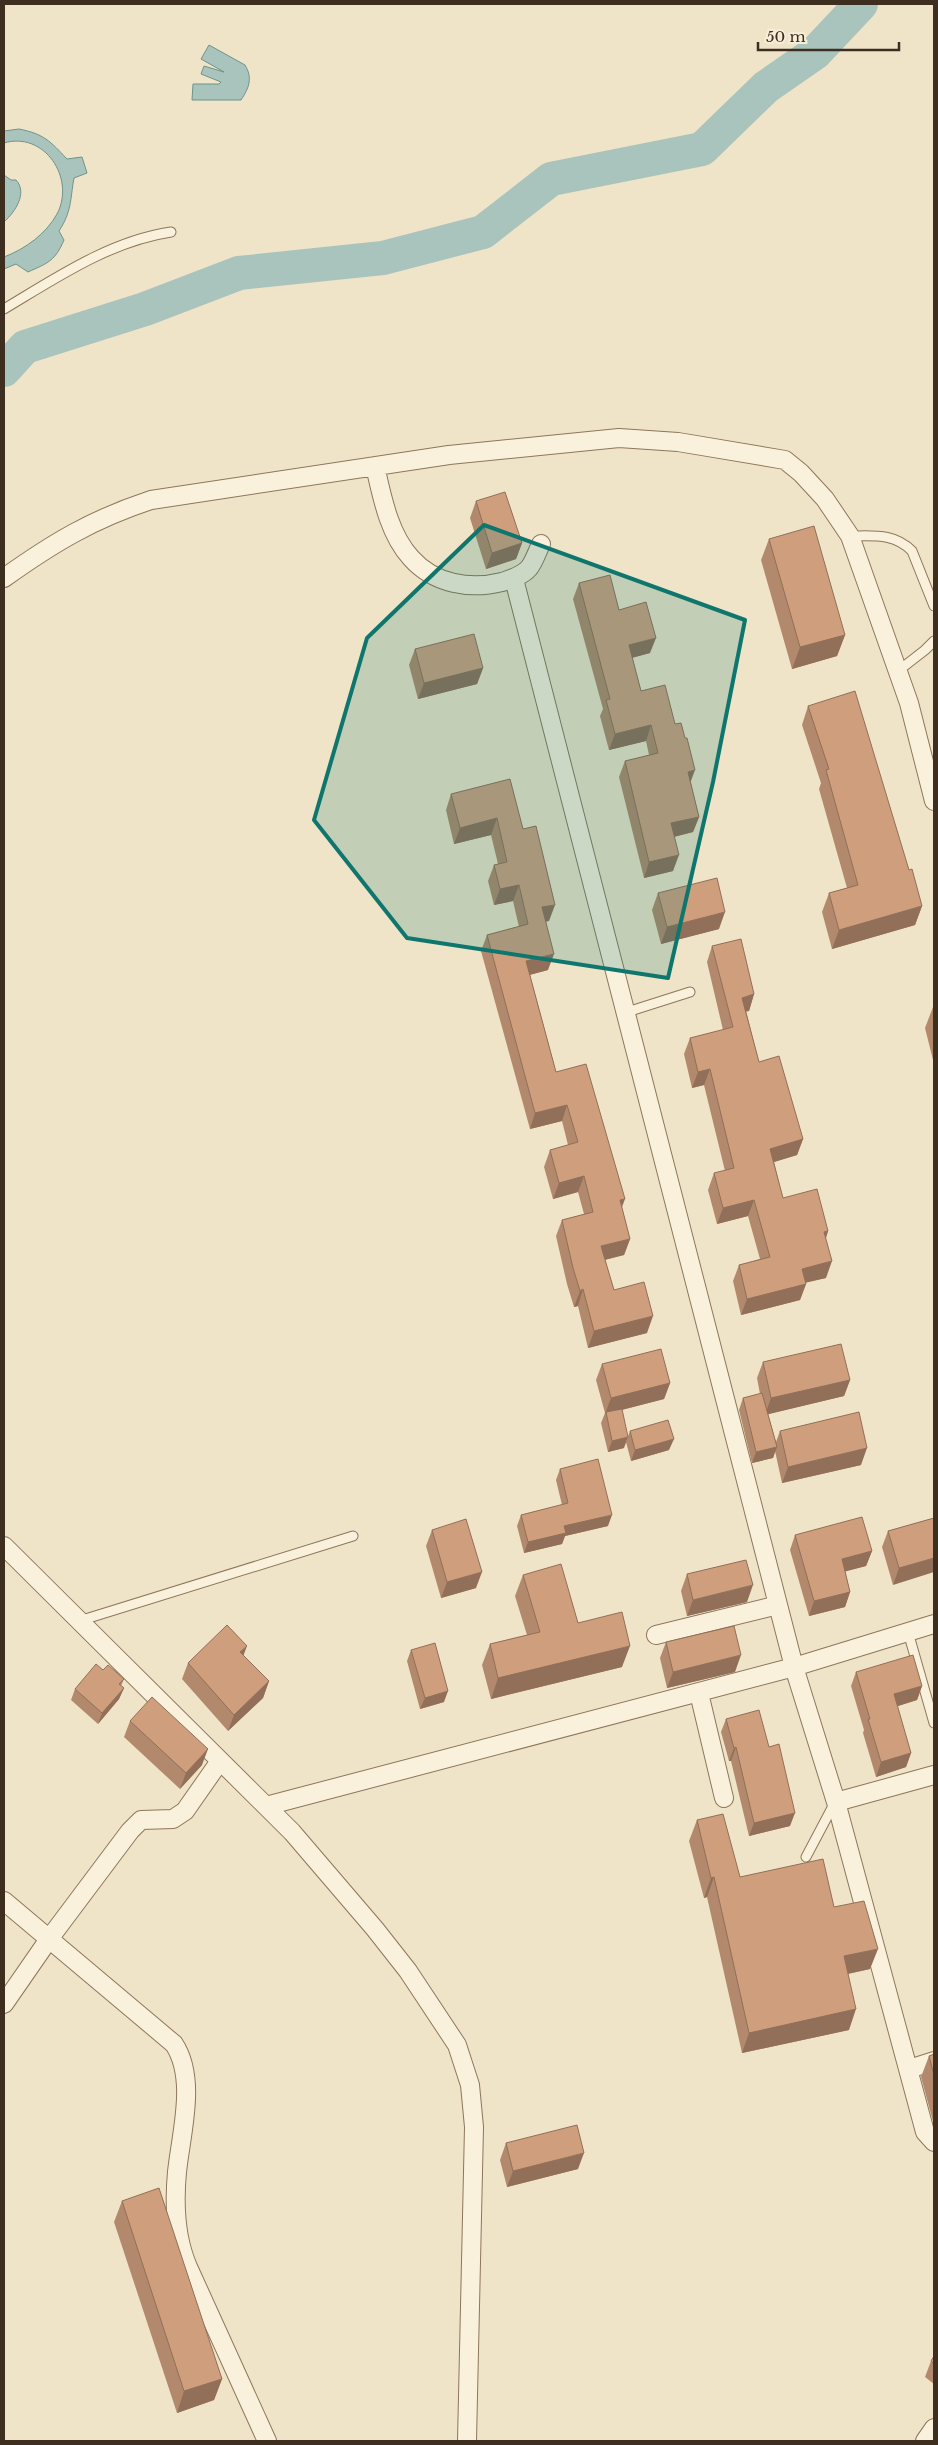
<svg xmlns="http://www.w3.org/2000/svg" width="938" height="2445" viewBox="0 0 938 2445" font-family="'Libre Baskerville',serif">
<style>
.water{fill:#a9c4bc;stroke:#6f938a}
.lines{fill:none;stroke-linecap:round;stroke-linejoin:round}
.river{stroke:#a9c4bc;stroke-width:34}
.lane-casing{stroke:#8d765c;stroke-width:11}
.street-casing{stroke:#8d765c;stroke-width:20}
.lane{stroke:#faf1dc;stroke-width:9}
.street{stroke:#faf1dc;stroke-width:18}
.wall{fill:#b2896c}
.shaded-wall{fill:#916f58}
.building{fill:#cf9f7d;stroke:#916f58}
.marked{fill:#0f766e;fill-opacity:0.2;stroke:#0f766e;stroke-width:4;stroke-linejoin:round}
</style>
<rect width="100%" height="100%" fill="#f0e4c8"/>
<path class="water" d="M209 45 245 65C253 78 249 88 241 100H192L193 84H219L221 82 201 74 204 66 224 72 201 59Z
M19 129C44 134 50 141 67 159L82 157 87 173 74 178C70 200 72 211 59 231L64 240C55 261 48 263 28 272L16 264 4 269V257C25 249 46 234 57 214 76 178 44 131 4 143V131Z
M4 175 11 180H16C28 193 15 212 4 222Z"/>
<g class="lines">
<path class="river" d="M4 370 25 347 145 309 239 273 383 258 483 232 551 179 702 149 766 87 815 53 861 4"/>
<defs>
<path id="lane" d="M4 309C56 278 110 241 171 232
M850 536C874 536 894 533 912 551L934 606
M898 671 925 650 934 641
M624 1013 690 992
M79 1621 353 1536
M908 1632 934 1723
M806 1857 834 1804"/>
<path id="street" d="M375 466C382 497 389 534 411 558 434 584 470 590 502 582 511 579 522 576 529 568 534 562 537 552 541 544
M4 578C53 543 93 519 151 500L449 455 619 438 678 442 785 460 801 473 825 499 850 536 909 703 934 801
M514 579 794 1667 934 1624
M4 1546 292 1832 375 1929 408 1971 457 2045 470 2085 474 2127 467 2441
M656 1635 778 1605
M699 1693 724 1798
M836 1802 934 1775
M266 1806 794 1667 836 1802 925 2132 934 2142
M4 1901 174 2044C197 2079 181 2133 177 2172 174 2204 175 2237 188 2267L267 2441
M4 2004 49 1939 130 1831 141 1820 173 1819 185 1811 220 1761
M909 2069 934 2061
M925 2441 934 2428"/>
</defs>
<use href="#lane" class="lane-casing"/>
<use href="#street" class="street-casing"/>
<use href="#lane" class="lane"/>
<use href="#street" class="street"/>
</g>
<path class="wall" d="M476 501 522 543 516 559 486 569 470 518Z
M769 539 845 635 837 656 792 669 761 560Z
M579 583 619 610 650 653 632 658 641 691 690 782 699 817 693 832 674 837 673 871 644 878 619 777 625 761 649 755 646 741 609 750 600 716 603 709 573 599Z
M415 649 483 668 477 684 418 699 409 665Z
M808 706 909 870 922 906 915 925 832 949 822 912 829 893 847 888 819 789 821 783 802 725Z
M451 794 523 829 549 921H546L548 970 530 975 556 1072 622 1208 630 1239 624 1255 605 1260 614 1290 647 1333 588 1348 578 1306 574 1307 567 1284 556 1236 562 1220 584 1214 578 1192 553 1199 544 1167 550 1150 568 1145 562 1121 530 1129 481 951 487 935 519 927 513 901 494 905 488 881 494 865 498 864 491 835 454 844 446 810Z
M658 893 719 929 661 944 652 910Z
M712 946 754 994 749 1011H746L759 1062 803 1139 797 1155 774 1162 783 1198 828 1231 826 1238V1278L806 1282V1284L800 1300 741 1315 733 1281 739 1265 760 1259 748 1216 717 1224 708 1190 714 1173 725 1171 704 1085 692 1088 684 1054 690 1038 723 1030 707 962Z
M934 1006V1064L925 1028 933 1007Z
M763 1362 850 1380 844 1396 768 1414 776 1442 780 1431 861 1465 782 1483 775 1451 773 1458 752 1463 739 1410 743 1398 760 1394 757 1378Z
M602 1364 670 1383 664 1399 622 1410 624 1448 608 1452 601 1423 605 1413 596 1380Z
M630 1431 669 1450 631 1461 626 1442Z
M560 1469 608 1526 565 1536 562 1544 524 1553 517 1526 521 1515 562 1505 556 1480Z
M934 1518 893 1585 882 1547 888 1531Z
M432 1530 476 1588 441 1598 426 1546Z
M795 1535 872 1551 866 1566 845 1571 850 1592 845 1607 809 1616 790 1550Z
M687 1574 747 1602 687 1616 681 1591Z
M523 1575 578 1623 622 1667 491 1699 482 1665 490 1644 527 1635 515 1596Z
M666 1642 735 1672 667 1688 660 1658Z
M411 1650 444 1702 420 1709 407 1661Z
M243 1655 269 1681 263 1698 228 1731 182 1679 188 1663Z
M103 1670 124 1679 121 1686 124 1688 119 1699 98 1724 71 1700 75 1689Z
M856 1672 922 1686 917 1700 897 1706 911 1753 906 1767 876 1777 863 1733 864 1730 851 1686Z
M726 1719 769 1747 790 1826 749 1836 731 1761H729L721 1732Z
M130 1721 202 1765 180 1789 124 1737Z
M697 1820 740 1877 834 1907 870 1969 848 1974 849 2030 742 2053 707 1897 704 1898 689 1841Z
M934 2054V2125L921 2077 929 2056Z
M506 2143 578 2169 507 2187 500 2160Z
M122 2201 222 2379 214 2400 177 2413 114 2222Z
M934 2356V2384L925 2377 931 2361Z"/>
<path class="shaded-wall" d="M522 543 516 559 486 569 492 553Z
M845 635 837 656 792 669 800 647Z
M656 638 650 653 623 660 629 645Z
M483 668 477 684 418 699 424 683Z
M651 725 646 741 609 750 615 734Z
M695 770 689 786 688 772Z
M699 817 693 832 665 839 671 823Z
M497 818 491 835 454 844 460 828Z
M679 855 673 871 644 878 649 862Z
M519 885 513 901 494 905 500 889Z
M555 905 549 921 536 924 542 907Z
M922 906 915 925 832 949 839 930Z
M725 912 719 929 661 944 667 927Z
M554 954 548 970 521 977 526 961Z
M754 994 749 1011 736 1014 742 998Z
M710 1069 704 1085 692 1088 698 1072Z
M567 1105 562 1121 530 1129 535 1113Z
M803 1139 797 1155 764 1165 770 1149Z
M584 1176 578 1192 553 1199 559 1183Z
M625 1199 619 1215 620 1200Z
M754 1200 748 1216 717 1224 723 1208Z
M828 1231 823 1247 824 1232Z
M630 1239 624 1255 595 1262 601 1246Z
M832 1261 826 1278 796 1285 802 1269Z
M806 1284 800 1300 741 1315 747 1299Z
M583 1289 578 1306 574 1307 580 1291Z
M653 1316 647 1333 588 1348 594 1331Z
M850 1380 844 1396 765 1415 771 1398Z
M670 1383 664 1399 605 1414 611 1398Z
M628 1437 624 1448 608 1452 612 1441Z
M674 1439 669 1450 631 1461 635 1450Z
M777 1447 773 1458 752 1463 756 1452Z
M867 1448 861 1465 782 1483 788 1467Z
M612 1515 608 1526 565 1536 562 1544 524 1553 528 1542 564 1526Z
M872 1551 866 1566 836 1574 842 1559Z
M934 1558V1572L893 1585 899 1568Z
M482 1572 476 1588 441 1598 447 1582Z
M753 1585 747 1602 687 1616 693 1600Z
M850 1592 845 1607 809 1616 814 1601Z
M247 1646 241 1662 240 1652Z
M630 1646 622 1667 491 1699 498 1678Z
M741 1655 735 1672 667 1688 673 1672Z
M269 1681 263 1698 228 1731 234 1715Z
M922 1686 917 1700 889 1709 894 1694Z
M124 1688 119 1699 98 1724 102 1713Z
M448 1691 444 1702 420 1709 425 1698Z
M736 1747 731 1761H729L734 1748Z
M208 1749 202 1765 180 1789 186 1773Z
M911 1753 906 1767 876 1777 881 1762Z
M795 1813 790 1826 749 1836 754 1823Z
M714 1877 707 1897 704 1898 711 1878Z
M878 1949 870 1969 837 1976 844 1956Z
M856 2009 849 2030 742 2053 749 2033Z
M584 2153 578 2169 507 2187 513 2171Z
M222 2379 214 2400 177 2413 184 2391Z"/>
<path class="building" d="M505 492 522 543 492 553 476 501Z
M814 526 845 635 800 647 769 539Z
M610 575 619 610 646 602 656 638 629 645 641 691 665 685 675 724 681 723 685 738H687L695 770 688 772 699 817 671 823 679 855 649 862 625 761 658 753 651 725 615 734 606 700 610 699 579 583Z
M474 634 483 668 424 683 415 649Z
M855 691 909 870 912 869 922 906 839 930 829 893 858 885 826 770 829 769 808 706Z
M510 779 523 829 536 826 555 905 542 907 554 954 526 961 556 1072 586 1064 625 1199 620 1200 630 1239 601 1246 614 1290 644 1282 653 1316 594 1331 583 1289 580 1291 573 1268 562 1220 593 1212 584 1176 559 1183 550 1150 578 1142 567 1105 535 1113 487 935 528 924 519 885 500 889 494 865 507 862 497 818 460 828 451 794Z
M717 878 725 912 667 927 658 893Z
M741 939 754 994 742 998 759 1062 779 1056 803 1139 770 1149 783 1198 817 1189 828 1231 824 1232 832 1261 802 1269 806 1284 747 1299 739 1265 770 1257 754 1200 723 1208 714 1173 734 1168 710 1069 698 1072 690 1038 733 1027 712 946Z
M841 1344 850 1380 771 1398 763 1362Z
M661 1349 670 1383 611 1398 602 1364Z
M762 1393 777 1447 756 1452 743 1398Z
M622 1409 628 1437 612 1441 606 1412Z
M859 1412 867 1448 788 1467 780 1431Z
M668 1420 674 1439 635 1450 630 1431Z
M598 1459 612 1515 564 1526 566 1533 528 1542 521 1515 568 1503 560 1469Z
M862 1517 872 1551 842 1559 850 1592 814 1601 795 1535Z
M934 1518V1558L899 1568 888 1531Z
M466 1519 482 1572 447 1582 432 1530Z
M746 1560 753 1585 693 1600 687 1574Z
M561 1564 578 1623 622 1612 630 1646 498 1678 490 1644 540 1632 523 1575Z
M227 1625 247 1646 240 1652 269 1681 234 1715 188 1663Z
M734 1626 741 1655 673 1672 666 1642Z
M435 1643 448 1691 425 1698 411 1650Z
M913 1655 922 1686 894 1694 911 1753 881 1762 868 1719H870L856 1672Z
M96 1664 103 1670 108 1665 124 1679 119 1684 124 1688 102 1713 75 1689Z
M152 1697 208 1749 186 1773 130 1721Z
M759 1710 769 1747 779 1744 795 1813 754 1823 736 1747 734 1748 726 1719Z
M723 1814 740 1877 823 1859 834 1907 864 1901 878 1949 844 1956 856 2009 749 2033 714 1877 711 1878 697 1820Z
M934 2054V2075L929 2056Z
M577 2125 584 2153 513 2171 506 2143Z
M159 2188 222 2379 184 2391 122 2201Z
M934 2356V2364L931 2361Z"/>
<path class="marked" d="M484 525 745 620 713 782 668 978 407 938 314 820 367 638Z"/>
<rect width="938" height="2445" fill="none" stroke="#3d2e20" stroke-width="10"/>
<path d="M758 42v8h141v-8" fill="none" stroke="#3d2e20" stroke-width="2.5"/>
<text x="766" y="42" font-size="15" fill="#3d2e20" stroke="#f7eed8" stroke-width="4" paint-order="stroke">50 m</text>
</svg>
